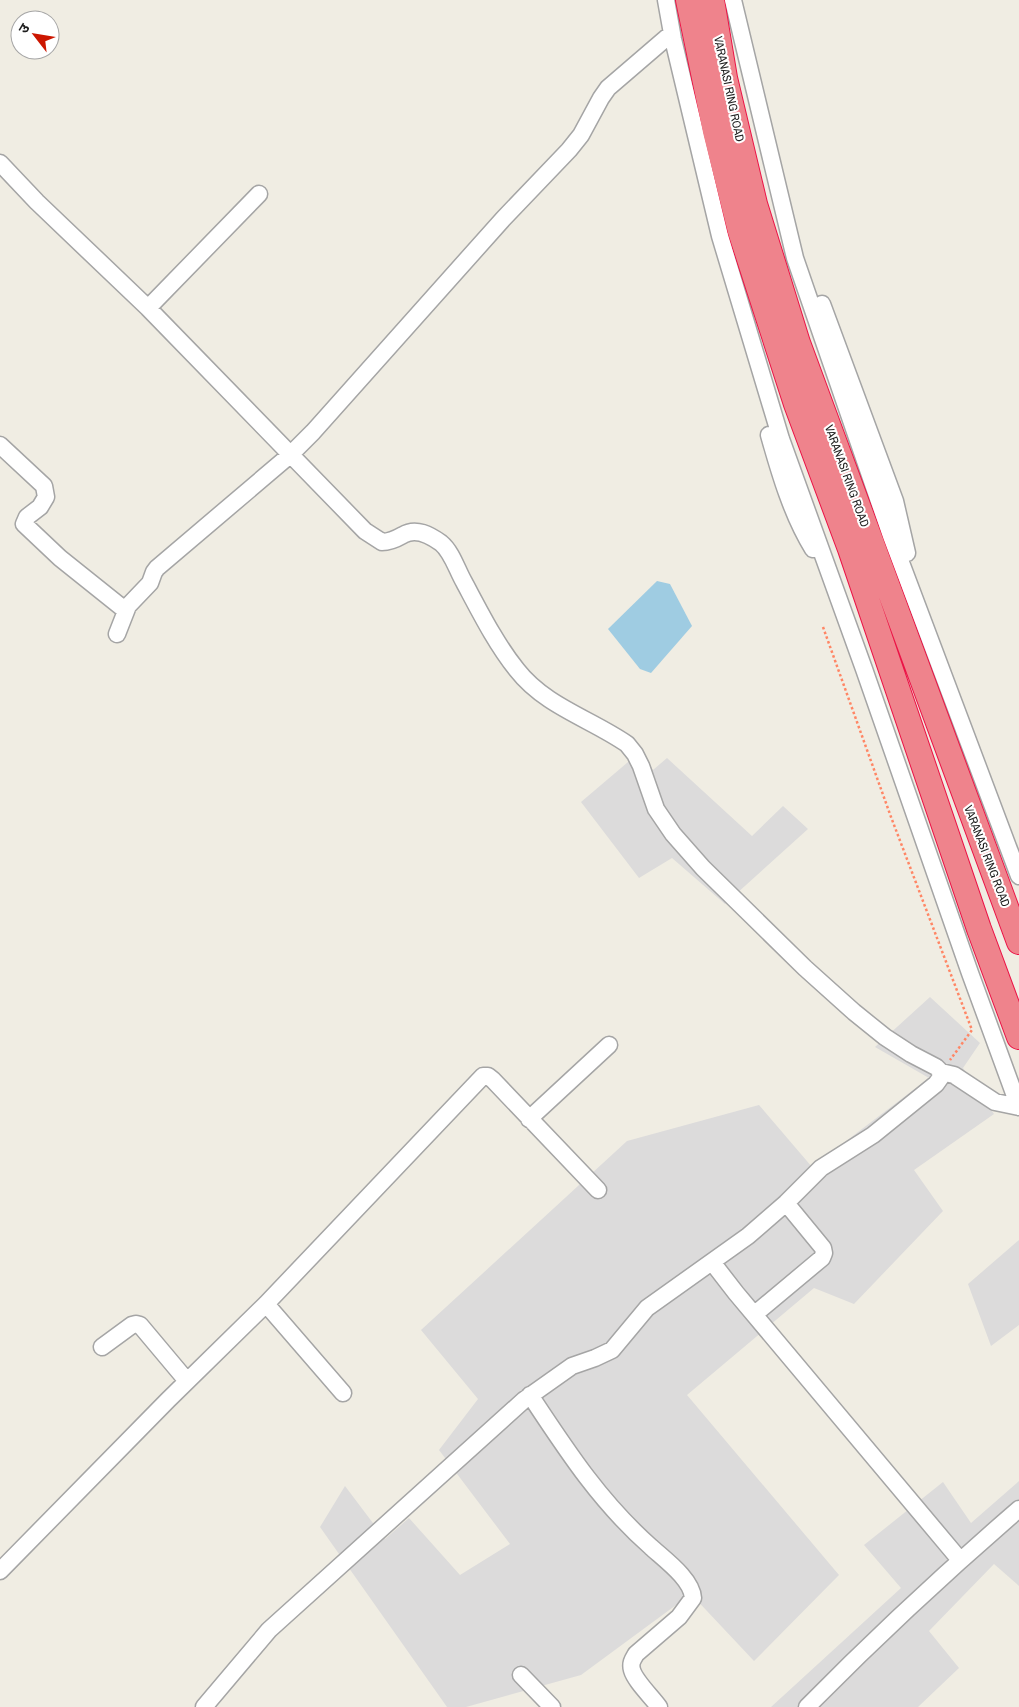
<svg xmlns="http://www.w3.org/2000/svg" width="1019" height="1707" viewBox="0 0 1019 1707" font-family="'Archivo Narrow','Noto Sans Devanagari',sans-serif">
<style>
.residential{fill:#dcdbdb}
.water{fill:#9fcce2}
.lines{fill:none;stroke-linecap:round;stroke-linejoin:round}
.minor-casing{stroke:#a5a5a5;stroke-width:19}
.highway-casing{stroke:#eb1346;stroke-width:26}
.path{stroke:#ff8665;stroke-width:2.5;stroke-dasharray:2.5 2.5;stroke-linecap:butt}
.minor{stroke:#fff;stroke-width:16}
.highway{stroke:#ef838c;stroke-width:24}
.labels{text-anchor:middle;stroke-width:4;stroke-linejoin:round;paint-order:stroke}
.street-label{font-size:12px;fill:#1e1e1e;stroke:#fff}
</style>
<rect width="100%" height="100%" fill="#f0ede3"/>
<path class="residential" d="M641 751 653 770 667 758 752 836 783 806 808 829 725 904 672 858 639 878 581 802Z
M930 997 980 1043 963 1068 994 1114 914 1170 943 1211 854 1304 814 1288 687 1395 839 1575 754 1661 691 1594 581 1675 466 1707H447L320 1527 345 1486 385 1539 409 1518 460 1575 510 1544 439 1450 478 1399 421 1330 627 1141 759 1105 812 1167 929 1078 875 1047Z
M1019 1240V1325L991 1346 968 1284Z
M1019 1481V1586L994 1564 929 1631 959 1668 918 1707H771L901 1588 864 1545 943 1482 971 1523Z"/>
<path class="water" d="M657 581 670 584 692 626 651 673 640 669 608 629Z"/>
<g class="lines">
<defs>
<path id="minor" d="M666 0 673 39 720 236 781 439 864 669 970 973 1019 1107
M733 0 795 258 891 536 1019 876
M0 163 37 202 148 308 365 531 382 542C390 542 396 539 403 535 416 527 430 535 441 543 452 552 457 570 464 582 480 612 496 644 517 670 545 706 591 719 627 744L635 754 641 766 656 809 673 834 703 868 805 968 854 1012 885 1037 911 1054 936 1067 941 1072V1077L936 1084 873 1135 821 1168 786 1203 748 1236 647 1308 612 1350 595 1358 572 1366 524 1400 269 1630 204 1707
M822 304 895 501 907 553
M148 308 259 194
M769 435C780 474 792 515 813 549
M0 445 44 486 46 497 40 507 27 517 24 524 60 558 125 610
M117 634 128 606 150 583 154 572 157 568 290 455 313 432 503 219 569 150 581 135 601 98 608 88 672 33
M941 1072 954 1075 995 1102 1019 1107
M529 1119 609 1045
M712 1262 736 1293 960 1560
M266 1304 343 1393
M755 1314 822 1258 824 1253 823 1248 786 1203
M102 1347 132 1325 136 1324 140 1325 187 1381
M530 1395C567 1451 600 1502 651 1547 664 1559 692 1579 693 1598L679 1617 636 1654C633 1659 630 1663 632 1670 635 1681 652 1697 659 1707
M0 1571 168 1400 266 1304 483 1076H488L493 1080 598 1190
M521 1675 552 1707
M807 1707C875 1638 946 1572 1019 1509"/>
<path id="highway" d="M688 0 715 131 740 231 796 404 850 549 979 929 1019 1037
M712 0 725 78 755 204 798 343 1019 942"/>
</defs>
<use href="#minor" class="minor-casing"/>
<use href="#highway" class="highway-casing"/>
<path class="path" d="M823 627 891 817 972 1030 950 1060"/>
<use href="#minor" class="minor"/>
<use href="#highway" class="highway"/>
</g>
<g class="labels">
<g class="street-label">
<text transform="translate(729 89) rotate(78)" y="4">VARANASI RING ROAD</text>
<text transform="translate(847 476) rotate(70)" y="4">VARANASI RING ROAD</text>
<text transform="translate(987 856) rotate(69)" y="4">VARANASI RING ROAD</text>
</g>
</g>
<g transform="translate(35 35) rotate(301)"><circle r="24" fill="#ffffff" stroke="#a5a5a5"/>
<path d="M0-4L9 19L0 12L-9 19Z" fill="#cc1600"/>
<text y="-8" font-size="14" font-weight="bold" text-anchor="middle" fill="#1e1e1e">उ</text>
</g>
</svg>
